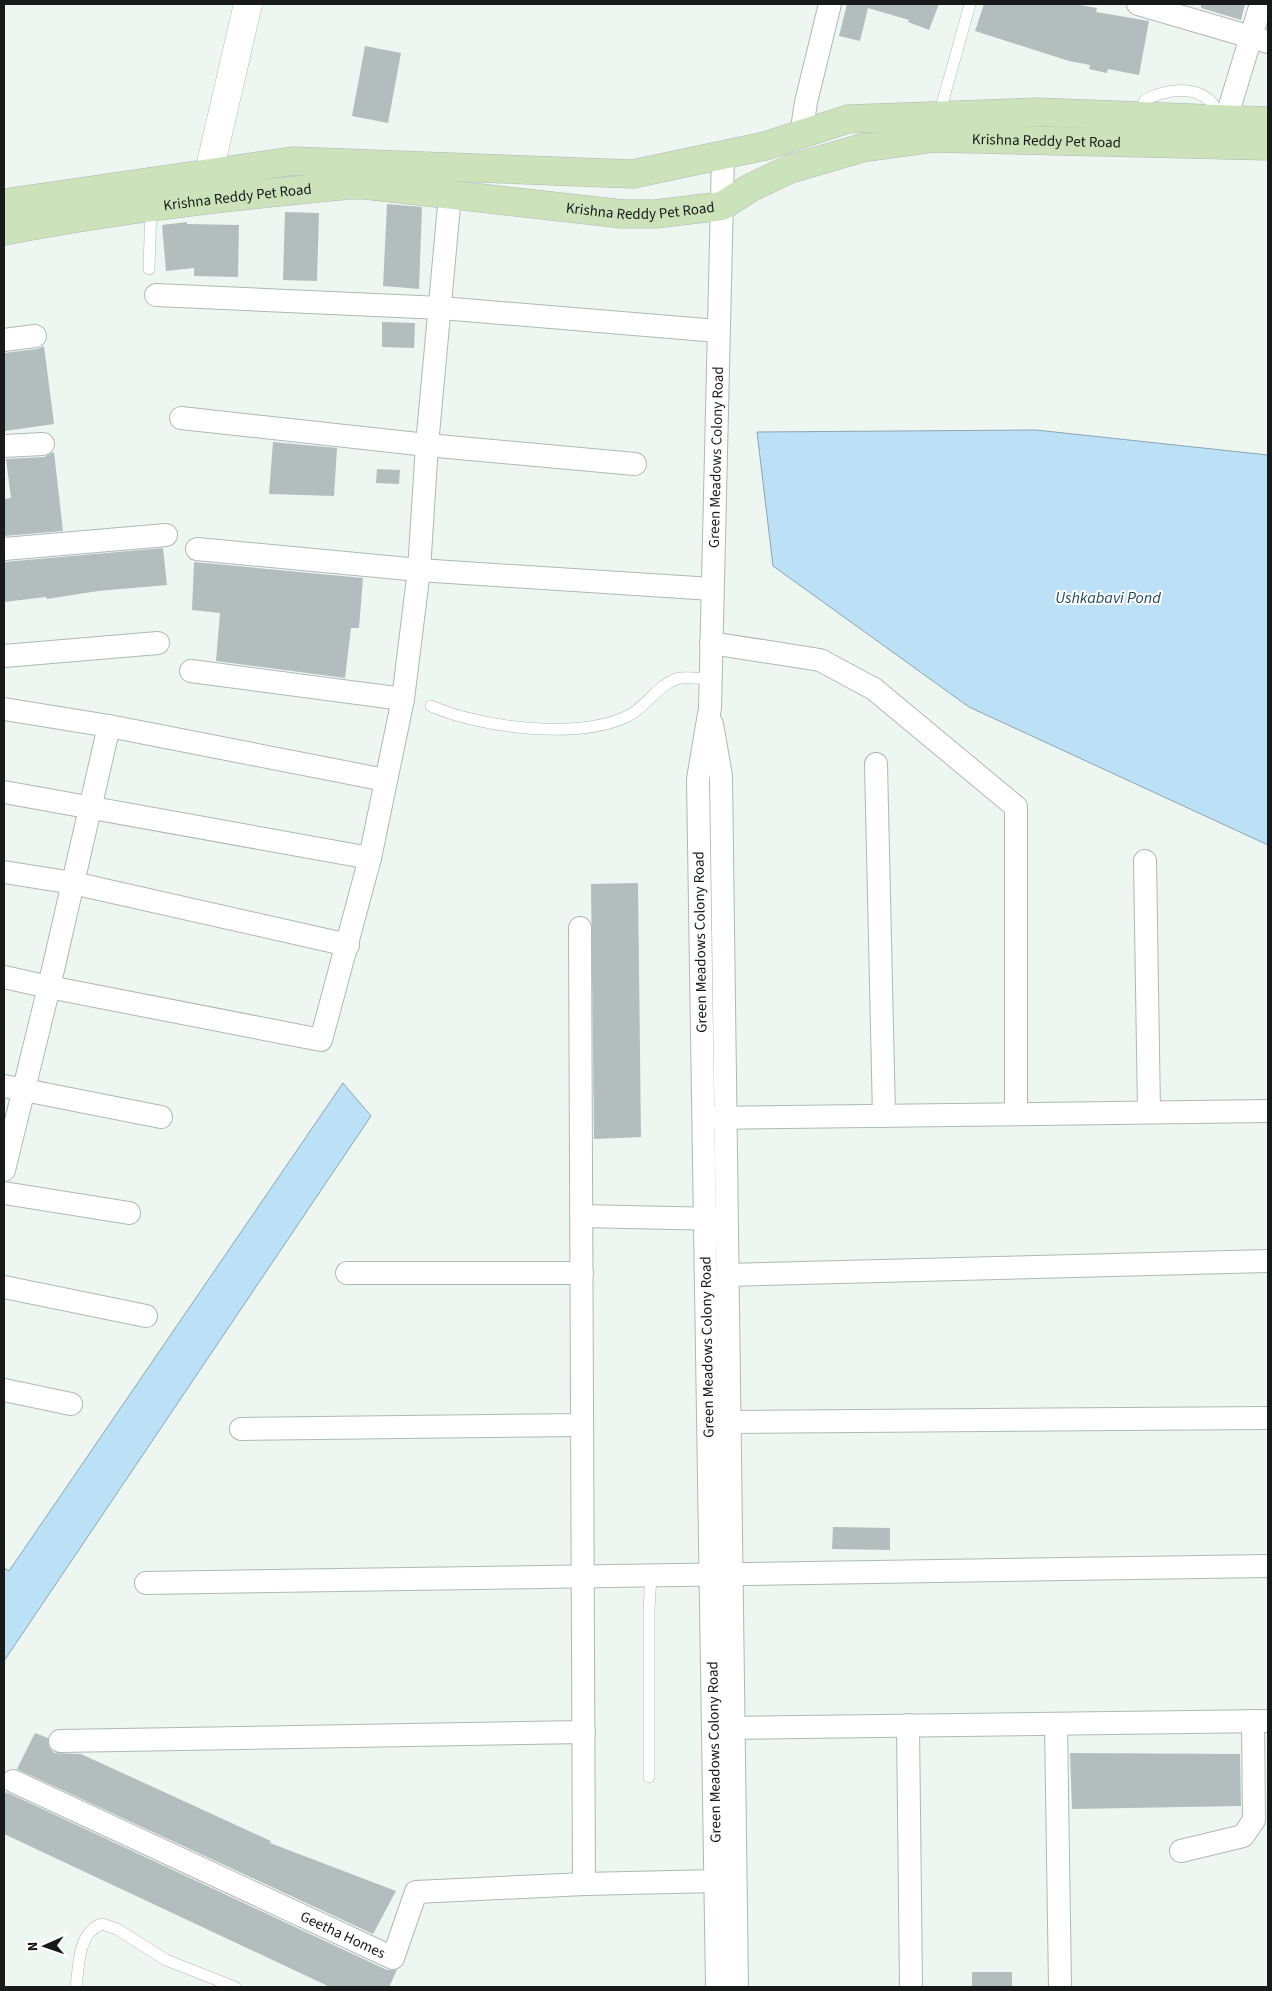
<svg xmlns="http://www.w3.org/2000/svg" width="1272" height="1991" viewBox="0 0 1272 1991" font-family="'Source Sans 3',sans-serif">
<style>
.water{fill:#bce0f5;stroke:#8ba5b3}
.building{fill:#b4bdbe}
.lines{fill:none;stroke-linecap:round;stroke-linejoin:round}
.service-casing{stroke:#b0b8b5;stroke-width:12}
.minor-casing{stroke:#b0b8b5;stroke-width:24}
.tertiary-casing{stroke:#b0b8b5;stroke-width:29}
.secondary-casing{stroke:#b0b8b5;stroke-width:29}
.service{stroke:#fff;stroke-width:11}
.minor{stroke:#fff;stroke-width:22}
.tertiary{stroke:#fff;stroke-width:28}
.secondary{stroke:#cbe2bb;stroke-width:28}
.labels{text-anchor:middle;stroke-width:4;stroke-linejoin:round;paint-order:stroke}
.street-label{font-size:15px;fill:#181a19;stroke:#fff}
.water-label{font-size:16px;font-style:italic;fill:#204a61;stroke:#fff}
</style>
<rect width="100%" height="100%" fill="#eef6f2"/>
<path class="water" d="M1036 430 1268 455V845L969 707 773 566 757 432Z
M343 1083 371 1116 4 1661V1568L9 1571Z"/>
<path class="building" d="M847 4H939L929 30 908 22 909 20 868 8 860 41 839 36Z
M984 4H1074L1097 8 1096 12 1149 21 1139 75 1108 69 1107 73 1089 69 1090 65 1069 61 975 31Z
M1201 4H1245L1241 20 1201 8Z
M365 46 401 53 388 123 352 116Z
M387 204 422 207 419 289 383 286Z
M285 212 319 213 317 281 283 280Z
M187 222V224L239 225 238 277 194 276V268L166 271 162 225Z
M382 322 415 323 414 348 382 347Z
M44 346 54 424 5 431 4 353 37 349Z
M273 442 337 448 334 496 269 494Z
M54 452 63 531 4 536V499L11 498 6 459 44 457Z
M377 469 400 470 399 484 376 483Z
M163 548 167 585 98 591 47 599 46 597 4 602V562Z
M194 562 363 578 359 628H351L345 678 216 661 220 613 192 610Z
M638 883 641 1137 594 1139 591 884Z
M833 1527 890 1528V1550L832 1549Z
M35 1733 48 1738 49 1747 54 1753 81 1754 271 1841 270 1843 396 1891 373 1934 17 1769Z
M1070 1753 1240 1754 1241 1806 1072 1809Z
M6 1792 387 1970H397L389 1987H330L4 1834V1796Z
M972 1972H1012V1987H972Z"/>
<g class="lines">
<defs>
<path id="service" d="M939 115 970 4
M1139 116 1145 100C1173 86 1210 84 1220 119
M149 269 151 207
M431 706C481 728 578 740 628 716 646 707 657 686 676 679 686 676 700 679 710 679
M649 1777V1609L651 1576
M76 1987C79 1965 78 1932 102 1924L117 1929 166 1960 235 1987"/>
<g id="minor">
<path d="M1138 4 1268 42"/>
<path d="M1226 119 1261 4"/>
<path d="M801 135 806 102 830 4"/>
<path d="M156 295 441 308 718 331"/>
<path d="M4 340 35 336"/>
<path d="M181 418 427 445 635 464"/>
<path d="M4 446 43 444"/>
<path d="M4 549 166 535"/>
<path d="M197 549 419 570 712 589"/>
<path d="M711 643 820 660 874 689 1016 807V1114"/>
<path d="M4 656 158 643"/>
<path d="M191 671 403 699"/>
<path d="M4 709 109 726 385 780"/>
<path d="M712 724 721 776 737 1987"/>
<path d="M876 764 884 1116"/>
<path d="M4 792 370 858"/>
<path d="M1145 861 1149 1112"/>
<path d="M4 872 73 883 348 945"/>
<path d="M580 928 584 1884"/>
<path d="M4 977 49 987 109 726"/>
<path d="M4 1086 161 1117"/>
<path d="M712 1118 1268 1111"/>
<path d="M4 1170 49 987 321 1040 370 858 403 699 419 570 427 445 450 195"/>
<path d="M4 1193 129 1213"/>
<path d="M582 1216 719 1219"/>
<path d="M347 1273H582"/>
<path d="M728 1275 1268 1261"/>
<path d="M4 1287 146 1316"/>
<path d="M4 1390 71 1404"/>
<path d="M730 1422 1268 1418"/>
<path d="M241 1429 582 1425"/>
<path d="M146 1583 1268 1566"/>
<path d="M1056 1724 1060 1987"/>
<path d="M908 1725 911 1987"/>
<path d="M719 1728 1268 1721"/>
<path d="M60 1741 584 1732"/>
<path id="s1" d="M13 1781 393 1958 416 1892 584 1884 716 1881"/>
<path d="M1181 1851 1243 1836 1254 1820 1253 1721"/>
<path id="s2" d="M717 1987 698 779 710 708 723 156"/>
</g>
<path id="tertiary" d="M209 172 248 4"/>
<g id="secondary">
<path d="M4 203 293 161 633 174 765 146 848 119 1037 112 1268 121"/>
<path id="s3" d="M4 231C118 209 233 196 349 185H365L623 214H655L722 206 750 188 790 169 862 148 935 138 1268 146"/>
</g>
</defs>
<use href="#service" class="service-casing"/>
<use href="#minor" class="minor-casing"/>
<use href="#tertiary" class="tertiary-casing"/>
<use href="#secondary" class="secondary-casing"/>
<use href="#service" class="service"/>
<use href="#minor" class="minor"/>
<use href="#tertiary" class="tertiary"/>
<use href="#secondary" class="secondary"/>
</g>
<g class="labels">
<g class="street-label">
<text dy="5" stroke="none"><textPath href="#s3" startOffset="1061">Krishna Reddy Pet Road</textPath></text>
<text dy="5" stroke="none"><textPath href="#s3" startOffset="236">Krishna Reddy Pet Road</textPath></text>
<text dy="5" stroke="none"><textPath href="#s3" startOffset="641">Krishna Reddy Pet Road</textPath></text>
<text dy="5" stroke="none"><textPath href="#s2" startOffset="1531">Green Meadows Colony Road</textPath></text>
<text transform="translate(700 942) rotate(-91)" y="5">Green Meadows Colony Road</text>
<text transform="translate(707 1347) rotate(-91)" y="5">Green Meadows Colony Road</text>
<text transform="translate(714 1752) rotate(-91)" y="5">Green Meadows Colony Road</text>
<text dy="5" stroke="none"><textPath href="#s1" startOffset="364">Geetha Homes</textPath></text>
</g>
<g class="water-label">
<text x="1108" y="603">Ushkabavi Pond</text>
</g>
</g>
<rect width="1272" height="1991" fill="none" stroke="#181a19" stroke-width="10"/>
<g transform="translate(45 1946) rotate(268)" stroke="#ffffff" stroke-width="4" paint-order="stroke">
<path d="M0-4L9 19L0 12L-9 19Z" fill="#181a19"/>
<text y="-8" font-size="14" font-weight="bold" text-anchor="middle" fill="#181a19">N</text>
</g>
</svg>
